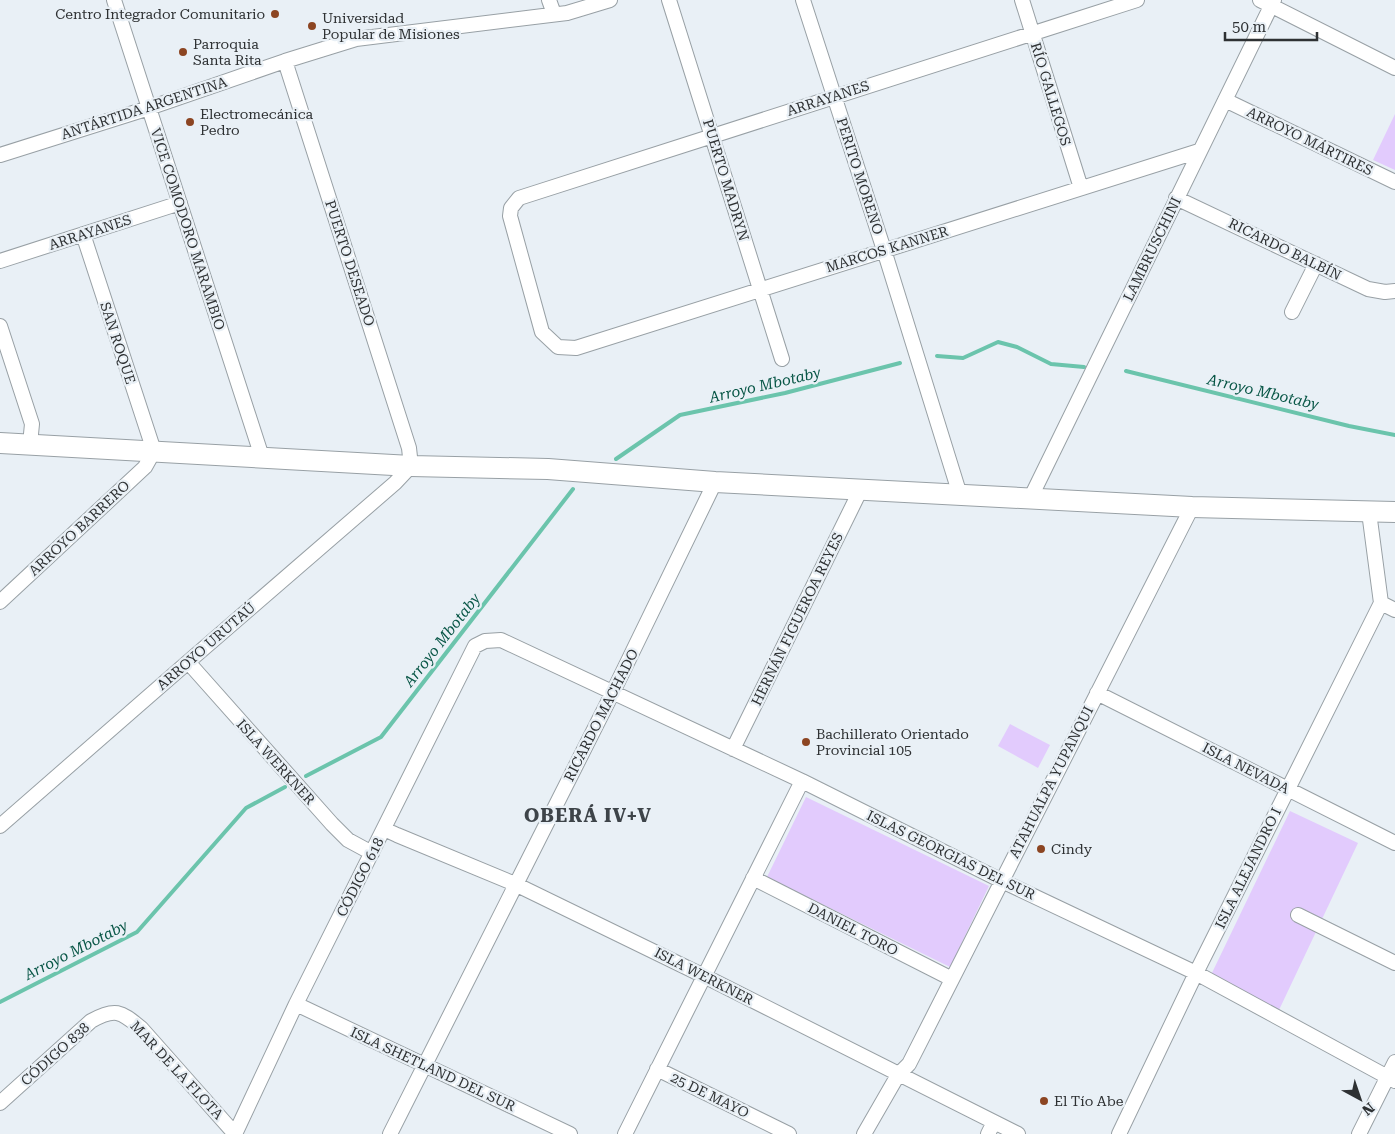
<svg xmlns="http://www.w3.org/2000/svg" width="1395" height="1134" viewBox="0 0 1395 1134" font-family="'Roboto Serif',serif">
<style>
.green{fill:#e2cbfd}
.lines{fill:none;stroke-linecap:round;stroke-linejoin:round}
.stream{stroke:#6bc4ac;stroke-width:4}
.street-casing{stroke:#98a0a5;stroke-width:16}
.secondary-casing{stroke:#98a0a5;stroke-width:22}
.street{stroke:#fff;stroke-width:14}
.secondary{stroke:#fff;stroke-width:20}
.poi-dot{fill:#8c4522;stroke:#e9f0f6;stroke-width:2}
.labels{text-anchor:middle;stroke-width:4.5;stroke-linejoin:round;paint-order:stroke}
.poi-label{font-size:14px;fill:#2e3133;stroke:#e9f0f6;text-anchor:start}
.street-label{font-size:14px;fill:#2e3133;stroke:#e9f0f6}
.water-label{font-size:15px;font-style:italic;fill:#085646;stroke:#e9f0f6}
.district-label{font-size:19px;font-weight:bold;letter-spacing:1px;fill:#3e4449;stroke:#e9f0f6}
</style>
<rect width="100%" height="100%" fill="#e9f0f6"/>
<path class="green" d="M1395 114V170L1373 160Z
M1010 724 1050 745 1038 768 998 746Z
M806 797 989 886 950 967 767 877Z
M1290 811 1358 843 1279 1010 1210 977Z"/>
<g class="lines">
<path class="stream" d="M937 356 963 358 998 342 1017 347 1051 364 1084 367
M1126 371 1349 426 1395 435
M616 459 680 415 785 393 900 363
M306 776 381 737 573 489
M0 1002 137 932 246 808 285 787"/>
<defs>
<path id="street" d="M114 0 262 457
M549 0 554 14
M669 0 782 359
M803 0 884 250 960 495
M1022 0 1081 188
M1137 0 519 198 511 208 510 216 542 332 558 347 576 348 1199 151
M1260 0 1395 68
M1225 100 1395 182
M0 155 149 108 285 61 356 39 567 13 610 0
M1176 198 1368 289 1385 292 1395 291
M0 261 180 203
M1292 312 1316 264
M0 326 32 424 30 444
M1030 499 1274 0
M1369 512 1381 603
M0 602 145 467 154 451 83 234
M1381 603 1395 610
M188 662 332 824 348 840 372 853
M1097 693 1395 843
M733 749 861 489
M0 826 188 662 395 483 411 466 409 448 285 61
M384 829 397 835 515 884 704 976 1018 1134
M753 878 952 979
M1298 915 1395 963
M296 1004 570 1134
M657 1069 789 1134
M0 1103 91 1021C116 1007 121 1012 141 1028L235 1134
M235 1134 296 1004 475 646 485 641 501 640 802 781 1002 881 1196 973 1395 1081
M390 1134 613 692 715 482
M625 1134 802 781
M864 1134 898 1075 909 1064 1192 507
M988 1134 994 1122
M1119 1134 1196 973 1381 603
M1359 1134 1395 1062"/>
<path id="secondary" d="M0 443 411 466 548 469 715 482 1192 507 1395 512"/>
</defs>
<use href="#street" class="street-casing"/>
<use href="#secondary" class="secondary-casing"/>
<use href="#street" class="street"/>
<use href="#secondary" class="secondary"/>
</g>
<g class="poi-dot">
<circle cx="275" cy="14" r="5"/>
<circle cx="312" cy="26" r="5"/>
<circle cx="183" cy="52" r="5"/>
<circle cx="190" cy="122" r="5"/>
<circle cx="806" cy="742" r="5"/>
<circle cx="1041" cy="849" r="5"/>
<circle cx="1044" cy="1101" r="5"/>
</g>
<g class="labels">
<g class="poi-label">
<text x="265" y="19" text-anchor="end">Centro Integrador Comunitario</text>
<text x="322" y="23">Universidad<tspan x="322" dy="16">Popular de Misiones</tspan></text>
<text x="193" y="49">Parroquia<tspan x="193" dy="16">Santa Rita</tspan></text>
<text x="200" y="119">Electromecánica<tspan x="200" dy="16">Pedro</tspan></text>
<text x="816" y="739">Bachillerato Orientado<tspan x="816" dy="16">Provincial 105</tspan></text>
<text x="1051" y="854">Cindy</text>
<text x="1054" y="1106">El Tío Abe</text>
</g>
<g class="street-label">
<text transform="translate(1051 94) rotate(73)" y="5">RÍO GALLEGOS</text>
<text transform="translate(828 98) rotate(-18)" y="5">ARRAYANES</text>
<text transform="translate(144 108) rotate(-18)" y="5">ANTÁRTIDA ARGENTINA</text>
<text transform="translate(1310 141) rotate(26)" y="5">ARROYO MÁRTIRES</text>
<text transform="translate(860 176) rotate(72)" y="5">PERITO MORENO</text>
<text transform="translate(726 180) rotate(73)" y="5">PUERTO MADRYN</text>
<text transform="translate(188 229) rotate(72)" y="5">VICE COMODORO MARAMBIO</text>
<text transform="translate(90 232) rotate(-18)" y="5">ARRAYANES</text>
<text transform="translate(887 249) rotate(-17)" y="5">MARCOS KANNER</text>
<text transform="translate(1152 249) rotate(-64)" y="5">LAMBRUSCHINI</text>
<text transform="translate(1285 249) rotate(26)" y="5">RICARDO BALBÍN</text>
<text transform="translate(350 263) rotate(72)" y="5">PUERTO DESEADO</text>
<text transform="translate(118 343) rotate(72)" y="5">SAN ROQUE</text>
<text transform="translate(79 528) rotate(-43)" y="5">ARROYO BARRERO</text>
<text transform="translate(797 619) rotate(-64)" y="5">HERNÁN FIGUEROA REYES</text>
<text transform="translate(206 646) rotate(-41)" y="5">ARROYO URUTAÚ</text>
<text transform="translate(601 715) rotate(-63)" y="5">RICARDO MACHADO</text>
<text transform="translate(276 762) rotate(48)" y="5">ISLA WERKNER</text>
<text transform="translate(1246 768) rotate(27)" y="5">ISLA NEVADA</text>
<text transform="translate(1051 782) rotate(-63)" y="5">ATAHUALPA YUPANQUI</text>
<text transform="translate(951 855) rotate(26)" y="5">ISLAS GEORGIAS DEL SUR</text>
<text transform="translate(1248 868) rotate(-64)" y="5">ISLA ALEJANDRO I</text>
<text transform="translate(360 877) rotate(-63)" y="5">CÓDIGO 618</text>
<text transform="translate(853 929) rotate(27)" y="5">DANIEL TORO</text>
<text transform="translate(704 976) rotate(27)" y="5">ISLA WERKNER</text>
<text transform="translate(55 1054) rotate(-42)" y="5">CÓDIGO 838</text>
<text transform="translate(433 1069) rotate(25)" y="5">ISLA SHETLAND DEL SUR</text>
<text transform="translate(177 1070) rotate(47)" y="5">MAR DE LA FLOTA</text>
<text transform="translate(710 1095) rotate(26)" y="5">25 DE MAYO</text>
</g>
<g class="water-label">
<text transform="translate(765 385) rotate(-13)" y="5">Arroyo Mbotaby</text>
<text transform="translate(1263 392) rotate(13)" y="5">Arroyo Mbotaby</text>
<text transform="translate(442 640) rotate(-52)" y="5">Arroyo Mbotaby</text>
<text transform="translate(76 950) rotate(-27)" y="5">Arroyo Mbotaby</text>
</g>
<g class="district-label">
<text x="588" y="822">OBERÁ IV+V</text>
</g>
</g>
<g transform="translate(1360 1099) rotate(140)" stroke="#e9f0f6" stroke-width="4" paint-order="stroke">
<path d="M0-4L9 19L0 12L-9 19Z" fill="#2e3133"/>
<text y="-8" font-size="14" font-weight="bold" text-anchor="middle" fill="#2e3133">N</text>
</g>
<path d="M1225 32v8h92v-8" fill="none" stroke="#2e3133" stroke-width="2.5"/>
<text x="1232" y="32" font-size="15" fill="#2e3133" stroke="#e9f0f6" stroke-width="4" paint-order="stroke">50 m</text>
</svg>
